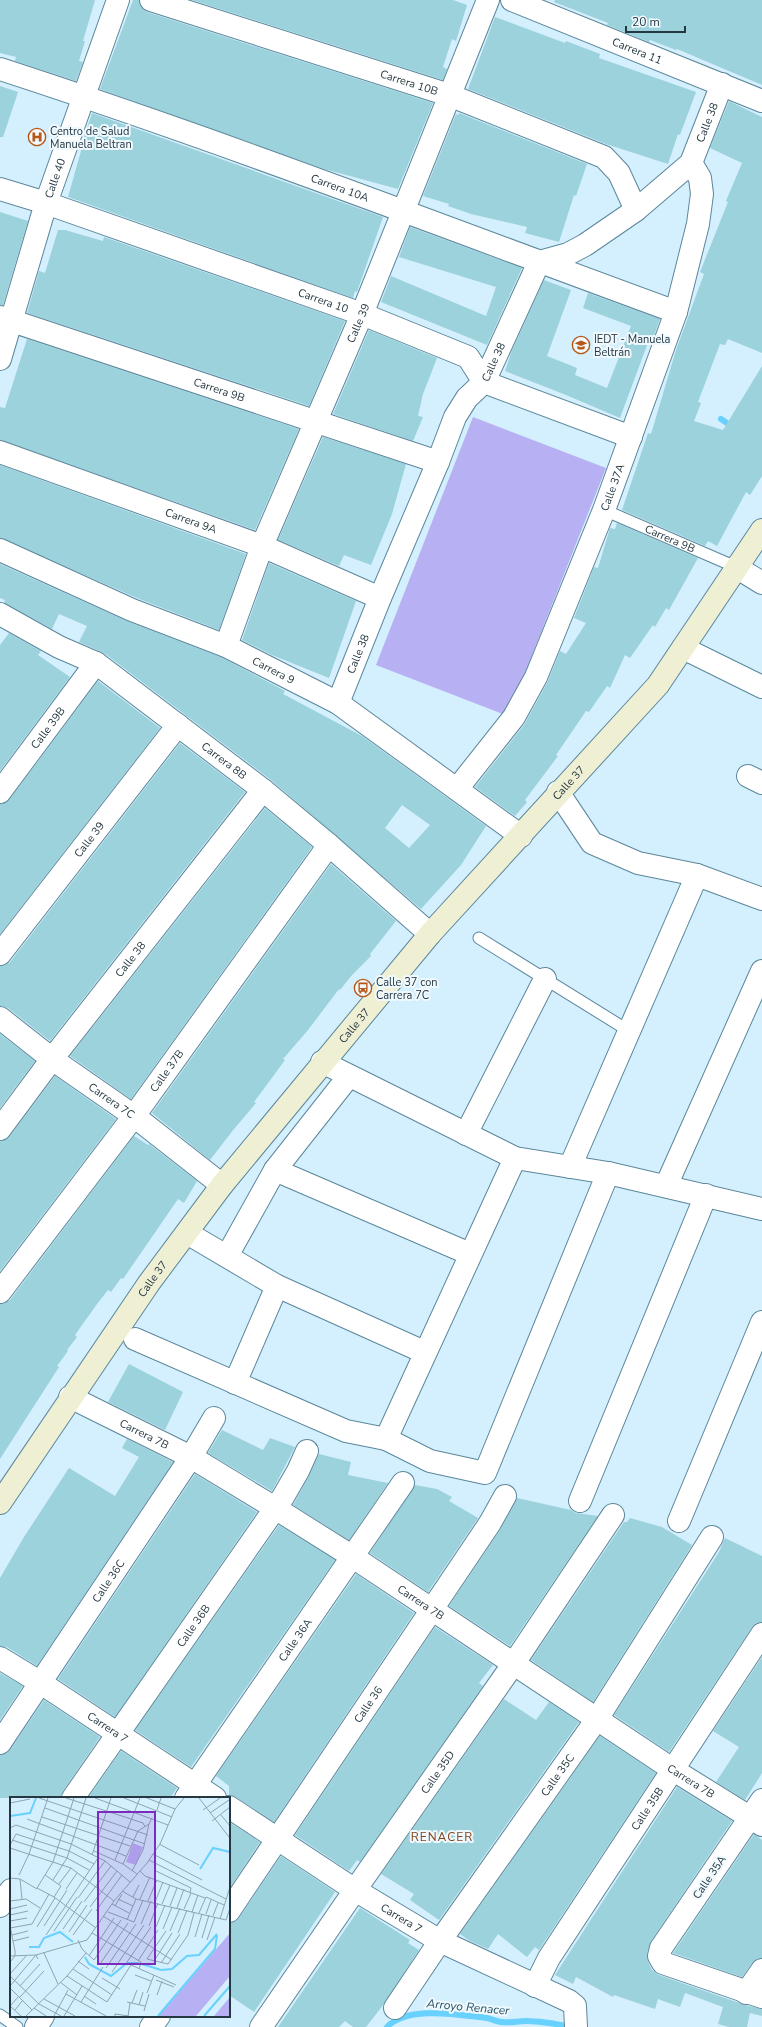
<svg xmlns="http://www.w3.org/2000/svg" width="762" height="2027" viewBox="0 0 762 2027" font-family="'Nunito Sans',sans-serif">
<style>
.green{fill:#b7b1f4}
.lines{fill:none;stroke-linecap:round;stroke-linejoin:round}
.stream{stroke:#68d1fe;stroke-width:6}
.building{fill:#9cd2db;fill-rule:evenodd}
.service-casing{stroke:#5b879b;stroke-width:13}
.minor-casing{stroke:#5b879b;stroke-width:24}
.tertiary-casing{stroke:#5b879b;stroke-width:24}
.secondary-casing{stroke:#5b879b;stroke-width:24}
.service{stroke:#fff;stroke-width:11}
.minor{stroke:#fff;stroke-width:22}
.tertiary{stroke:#fff;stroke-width:22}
.secondary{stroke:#efefd4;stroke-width:22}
.labels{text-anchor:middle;stroke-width:4;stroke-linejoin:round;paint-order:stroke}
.street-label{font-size:11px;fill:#253740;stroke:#f0f9fe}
.poi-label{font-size:11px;fill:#253740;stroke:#f0f9fe;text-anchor:start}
.neighbourhood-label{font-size:12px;letter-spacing:1px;fill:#81421d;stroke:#f0f9fe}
.water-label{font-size:12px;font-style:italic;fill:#265265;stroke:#f0f9fe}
.inset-river{fill:none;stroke:#68d1fe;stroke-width:2}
.inset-road{fill:none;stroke:#8ea5b1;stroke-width:1}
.view{fill:#7b2cbf;fill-opacity:0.15;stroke:#7b2cbf;stroke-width:2}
.inset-edge{fill:none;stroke:#253740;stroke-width:2}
</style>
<rect width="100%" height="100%" fill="#d4effd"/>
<path class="green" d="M473 417 606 468 508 716 376 665Z"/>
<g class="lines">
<path class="stream" d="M721 419 733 427
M387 2027C408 2005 459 2015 487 2018 492 2019 497 2022 502 2022 510 2023 518 2021 526 2021 541 2021 557 2024 572 2027"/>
</g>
<path class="building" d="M0 0H95L83 41H85L79 61 83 62 76 81 15 61 16 57 0 53Z
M133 0H139L142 8 147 12 433 103 398 189 324 169 100 89Z
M192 0H453L467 5 456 41 452 39 443 67 447 69 443 80Z
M555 0H762V85L677 49 676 50 650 40 649 42 607 25 608 23 554 2Z
M495 17 565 43 566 41 600 54 599 58 696 92 680 135 678 134 668 164 606 144 468 89Z
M0 86 18 92 3 137H0Z
M729 101 762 117V353L728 339 725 345 720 344 698 402 701 403 694 421 723 430 762 366V476L750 495 746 492 717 546 708 541 705 546 622 510 648 433 651 434 676 350 704 274 700 272 728 202 726 201 742 163 710 148Z
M92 113 383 217 357 292 355 291 353 298 68 197 81 151 80 149Z
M459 113 587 164 576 196 574 195 559 242 525 233 527 227 471 214 448 206 449 204 423 196 456 114 458 115Z
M0 212 28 221 3 305H0Z
M410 227 522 268 487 345 381 302 391 276 486 316 496 287 399 257Z
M58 230H65L103 241 104 237 345 321 309 406 27 313 39 271 45 273Z
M544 280 571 290 547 356 577 368 575 375 607 388 631 326 583 308 588 293 660 319 652 341 649 340 620 418 566 395 505 371 511 353Z
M369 330 437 358 423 394 418 416 423 417 413 441 333 414Z
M27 339 299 429 255 530 0 440V407L5 408Z
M323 437 406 464 392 514 371 565 344 555 339 566 278 540Z
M0 465 246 554 219 630 137 598 0 538Z
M617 523 698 558 669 610 666 608 655 627 653 625 630 658 625 655 610 688 607 686 589 712 586 711 556 755 558 756 525 800 527 802 515 816 475 787 524 725 547 683 560 651 566 654 586 623 574 618 594 567 598 568 610 528 615 529Z
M269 563 356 601 329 678 272 655 242 640Z
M0 564 127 621 221 657 285 691 283 694 362 736 486 826 461 865 421 909 271 780 104 653 79 642 87 626 59 614 52 629 4 603 5 600 0 598ZM402 805 430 825 409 848 385 828Z
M9 633 41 651 38 655 70 677 0 771V645Z
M98 681 160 728 0 934V804L10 799Z
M180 743 245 792 50 1041 8 1008 0 1006V966L10 962Z
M265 808 312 847 131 1099 70 1056Z
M331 864 396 921 370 954 371 956 352 975 340 990 339 989 308 1030 283 1059 285 1060 274 1075 254 1102 256 1103 234 1129 210 1160 152 1113Z
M0 1034 35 1061 0 1108Z
M55 1076 116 1119 0 1271V1141L10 1136Z
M134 1136 148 1145 149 1144 197 1181 184 1203 178 1199 123 1279 121 1278 111 1292 108 1290 97 1304 75 1335 77 1337 67 1350 68 1351 57 1366 59 1367 0 1459V1304L10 1300Z
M129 1364 183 1392 165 1430 108 1402Z
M222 1430 263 1450 270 1438 295 1447 272 1491 208 1453Z
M127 1439 173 1462 37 1666 7 1647 0 1646V1578L24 1537 69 1468 115 1496 139 1457 122 1448Z
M319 1454 351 1462 348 1475 388 1483 349 1540 293 1505 309 1476Z
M195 1474 257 1512 115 1717 58 1679Z
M415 1485 437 1489 452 1497 449 1501 478 1518 428 1592 370 1553Z
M517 1498 571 1510 576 1513 598 1516 510 1646 449 1606 500 1530Z
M630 1518 662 1527 692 1545 593 1702 531 1660 624 1522H627Z
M279 1525 335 1560 191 1767 135 1730Z
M725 1538 762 1556V1622L756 1623 752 1627 669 1752 614 1715 719 1552Z
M356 1574 414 1613 274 1822 236 1797 229 1795V1786L216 1776Z
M435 1627 493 1665 479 1683 483 1686 360 1862 357 1860 349 1871 295 1835Z
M762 1657V1773L745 1800 716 1782 739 1747 713 1731Z
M0 1673 23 1686 0 1720Z
M504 1699 536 1720 549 1702 579 1722 439 1920 410 1900 414 1894 381 1874Z
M44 1700 100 1737 63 1791 61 1798H0V1755L6 1754 10 1750Z
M600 1736 656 1773 539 1950 535 1947 527 1957 498 1934 488 1949 470 1941 460 1934Z
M121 1751 177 1788 170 1798H88Z
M677 1787 732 1821 651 1941 647 1953 648 1962 652 1970 659 1975 745 2005 762 2009V2016L750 2013 747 2027H729L718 2024 723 2007 685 1993 680 2007 658 1999 655 2009 614 1995 613 1997 576 1977 573 1984 555 1975Z
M229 1822 260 1842 229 1889Z
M754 1834 762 1840V1958L752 1963 742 1977 673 1953Z
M281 1856 335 1892 254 2012 229 1995V1923L235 1922 239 1918Z
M360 1908 410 1940 408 1943 419 1950 384 2004 366 2027H353L345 2021 339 2027H278Z"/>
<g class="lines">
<defs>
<g id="service">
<path id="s1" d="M604 510 736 567"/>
<path d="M479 938 629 1031"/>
<path d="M0 2015 17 2027"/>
</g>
<g id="minor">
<path id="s2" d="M151 0 449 95 604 157 619 173 636 210"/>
<path id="s3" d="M0 69C228 143 452 230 676 312"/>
<path id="s4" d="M0 189 46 203 362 314 468 357 484 382 631 437"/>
<path id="s5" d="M0 317 438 462"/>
<path id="s6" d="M0 359 46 203 118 0"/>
<path id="s7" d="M0 452 262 546 380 598"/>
<path id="s8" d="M0 550 132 610 226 646 338 703 521 836"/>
<path d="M736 567 762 583"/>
<path id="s9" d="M0 614 59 647 96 663 263 790 329 845 430 934"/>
<path id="s10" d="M226 646 262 546 362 314 488 0"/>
<path d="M683 648 762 687"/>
<path id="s11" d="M338 703 380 598 438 462 455 417 467 398 484 382 539 262 568 254 585 245 636 210 691 163 722 84"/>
<path d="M748 776 762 783"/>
<path id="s12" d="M457 789 514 717 536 677 604 510 676 312 698 224 702 194 700 178 691 163"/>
<path id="s13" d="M0 792 96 663"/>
<path d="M558 792 592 843 638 863 697 875 762 899"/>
<path id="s14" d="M0 954 178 725"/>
<path id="s15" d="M0 1018 52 1059 134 1116 222 1185"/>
<path d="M322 1062 515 1158 608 1173 762 1209"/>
<path id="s16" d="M0 1129 52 1059 263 790"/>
<path d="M466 1134 545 979"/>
<path d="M570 1167 697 875"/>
<path d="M275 1170 470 1254"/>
<path d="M666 1186 762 971"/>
<path d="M187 1233 277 1286 424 1352"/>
<path d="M227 1256 275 1170 349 1076"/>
<path id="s17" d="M0 1292 134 1116 329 845"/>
<path d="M135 1339 346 1431 386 1439 430 1461 485 1473 608 1173"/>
<path d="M235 1383 277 1286"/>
<path id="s18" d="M70 1397 191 1457 275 1508 353 1557 672 1769 762 1825"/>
<path d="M386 1439 515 1158"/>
<path d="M580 1501 706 1195"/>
<path d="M679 1521 762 1322"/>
<path id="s19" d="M0 1658 41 1683 215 1798"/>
<path id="s20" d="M0 1743 191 1457 214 1418"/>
<path id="s21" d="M73 1798 283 1497 298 1471 307 1451"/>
<path id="s22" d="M186 1798 403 1483"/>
<path d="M762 1800 661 1948 659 1956 663 1963 762 1997"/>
<path id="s23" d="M229 1807 355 1890 440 1941 569 2001 575 2006 576 2027"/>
<path d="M0 1906 11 1890"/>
<path id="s24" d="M229 1911 490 1523 505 1496"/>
<path id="s25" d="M535 1986 549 1958 762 1634"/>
<path d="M746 1993 762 1970"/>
<path id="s26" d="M395 2008 440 1941 597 1719 712 1537"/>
<path d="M36 2027 43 2016"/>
<path d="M151 2027 159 2016"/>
<path id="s27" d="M261 2027 355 1890 514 1663 613 1515"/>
</g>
<g id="tertiary">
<path id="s28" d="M512 0 762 101"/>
</g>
<g id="secondary">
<path id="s29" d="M0 1503 149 1283 222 1185 430 934 658 685 762 530"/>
</g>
</defs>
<use href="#service" class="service-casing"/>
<use href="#minor" class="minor-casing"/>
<use href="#tertiary" class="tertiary-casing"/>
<use href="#secondary" class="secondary-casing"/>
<use href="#service" class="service"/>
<use href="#minor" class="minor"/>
<use href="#tertiary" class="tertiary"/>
<use href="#secondary" class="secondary"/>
</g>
<defs>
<symbol id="hospital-ring" viewBox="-11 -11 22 22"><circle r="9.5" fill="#f0f9fe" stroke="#b85716" stroke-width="1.5"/><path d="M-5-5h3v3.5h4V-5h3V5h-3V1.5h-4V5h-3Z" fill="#b85716"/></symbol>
<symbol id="school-ring" viewBox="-11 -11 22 22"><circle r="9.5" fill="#f0f9fe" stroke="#b85716" stroke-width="1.5"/><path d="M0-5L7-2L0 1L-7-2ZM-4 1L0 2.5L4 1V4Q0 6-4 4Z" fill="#b85716"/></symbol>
<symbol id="bus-ring" viewBox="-11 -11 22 22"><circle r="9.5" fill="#f0f9fe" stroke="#b85716" stroke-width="1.5"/><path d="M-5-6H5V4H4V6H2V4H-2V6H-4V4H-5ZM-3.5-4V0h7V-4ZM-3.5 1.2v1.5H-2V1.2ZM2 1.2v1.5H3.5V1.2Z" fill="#b85716"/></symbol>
</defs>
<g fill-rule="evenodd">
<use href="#hospital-ring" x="27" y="127" width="20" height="20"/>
<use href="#school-ring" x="571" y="335" width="20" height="20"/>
<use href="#bus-ring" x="353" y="978" width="20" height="20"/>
</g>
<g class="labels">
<g class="street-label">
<text dy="4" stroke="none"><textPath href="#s28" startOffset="135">Carrera 11</textPath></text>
<text dy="4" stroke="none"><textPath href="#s2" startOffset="271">Carrera 10B</textPath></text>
<text dy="4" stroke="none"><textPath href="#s11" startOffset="714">Calle 38</textPath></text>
<text dy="4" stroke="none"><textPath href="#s6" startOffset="189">Calle 40</textPath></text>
<text dy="4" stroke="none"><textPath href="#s3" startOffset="360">Carrera 10A</textPath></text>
<text dy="4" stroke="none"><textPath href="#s4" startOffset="342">Carrera 10</textPath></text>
<text dy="4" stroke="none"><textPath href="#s10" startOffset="349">Calle 39</textPath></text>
<text dy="4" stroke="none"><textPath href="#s11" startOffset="377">Calle 38</textPath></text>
<text dy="4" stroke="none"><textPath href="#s5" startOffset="231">Carrera 9B</textPath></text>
<text dy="4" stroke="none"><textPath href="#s12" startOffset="342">Calle 37A</textPath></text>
<text dy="4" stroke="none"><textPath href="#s7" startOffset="203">Carrera 9A</textPath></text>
<text dy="4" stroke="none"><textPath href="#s1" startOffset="72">Carrera 9B</textPath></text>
<text dy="4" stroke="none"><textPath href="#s11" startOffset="53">Calle 38</textPath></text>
<text dy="4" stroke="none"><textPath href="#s8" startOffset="299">Carrera 9</textPath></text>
<text dy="4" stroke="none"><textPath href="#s13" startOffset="80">Calle 39B</textPath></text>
<text dy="4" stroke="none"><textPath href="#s9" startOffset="269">Carrera 8B</textPath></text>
<text dy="4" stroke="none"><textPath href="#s29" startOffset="919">Calle 37</textPath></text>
<text dy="4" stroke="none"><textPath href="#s14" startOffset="145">Calle 39</textPath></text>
<text dy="4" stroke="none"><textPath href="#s16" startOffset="214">Calle 38</textPath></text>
<text dy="4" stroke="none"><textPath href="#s29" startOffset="595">Calle 37</textPath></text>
<text dy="4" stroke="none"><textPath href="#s17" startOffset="277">Calle 37B</textPath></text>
<text dy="4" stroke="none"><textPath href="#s15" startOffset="139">Carrera 7C</textPath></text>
<text dy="4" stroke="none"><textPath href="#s29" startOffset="271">Calle 37</textPath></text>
<text dy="4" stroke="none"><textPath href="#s18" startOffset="83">Carrera 7B</textPath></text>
<text dy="4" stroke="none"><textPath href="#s20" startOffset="195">Calle 36C</textPath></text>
<text dy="4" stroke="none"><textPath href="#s18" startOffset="407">Carrera 7B</textPath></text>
<text dy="4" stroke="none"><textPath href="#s21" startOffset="210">Calle 36B</textPath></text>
<text dy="4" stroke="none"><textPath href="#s22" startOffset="192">Calle 36A</textPath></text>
<text dy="4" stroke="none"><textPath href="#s24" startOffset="249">Calle 36</textPath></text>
<text dy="4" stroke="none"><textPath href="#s19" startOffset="128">Carrera 7</textPath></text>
<text dy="4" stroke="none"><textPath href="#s27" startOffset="310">Calle 35D</textPath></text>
<text dy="4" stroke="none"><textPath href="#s26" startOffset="284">Calle 35C</textPath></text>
<text dy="4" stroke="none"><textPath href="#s18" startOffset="731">Carrera 7B</textPath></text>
<text dy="4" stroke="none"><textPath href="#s25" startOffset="210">Calle 35B</textPath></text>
<text transform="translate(709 1877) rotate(-56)" y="4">Calle 35A</text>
<text dy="4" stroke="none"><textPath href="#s23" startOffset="205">Carrera 7</textPath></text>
</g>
<g class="poi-label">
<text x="50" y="135">Centro de Salud<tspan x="50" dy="13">Manuela Beltran</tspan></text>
<text x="594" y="343">IEDT - Manuela<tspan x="594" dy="13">Beltrán</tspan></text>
<text x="376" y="986">Calle 37 con<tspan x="376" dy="13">Carrera 7C</tspan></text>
</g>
<g class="neighbourhood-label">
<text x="442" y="1841">RENACER</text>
</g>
<g class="water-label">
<text transform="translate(468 2007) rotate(5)" y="4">Arroyo Renacer</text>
</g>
</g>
<g transform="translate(10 1797)">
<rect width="220" height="220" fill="#d4effd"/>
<path d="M123 46 133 50 126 68 116 65ZM220 136V179L186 219H149ZM220 200V219H204Z" fill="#b7b1f4"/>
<path class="inset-river" d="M0 19 20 16 26 1M190 72 203 51 220 55M19 150H29L34 141 50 135 63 145M75 160 79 167 101 179 117 166H129M132 167 151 173 162 172 177 159 189 158 207 137M148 219 205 152 207 138M194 219 220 189"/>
<path class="inset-road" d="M29 1 138 38M56 1 121 22 133 26 135 30M64 1 43 65 27 91 44 100 86 131M85 1 158 28M114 1 162 20M137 1 165 12M189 1 219 40M0 6 20 2M35 11 135 47M147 13 151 1M193 13 210 1M200 16 219 3M211 18 220 29M32 20 120 49M17 22 116 59M202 24 220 10M0 31 6 28 61 47 95 64 120 85M2 43 57 61 79 73M149 47 189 68M0 48 6 37 59 54 84 67M0 51 61 71 104 104M84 54 113 67 127 77M143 57 192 83M82 58 101 1M105 63 130 1M139 63 216 102M113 67 128 34 139 27 142 21M144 73 181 91 180 95M122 74 133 53 139 27M130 74 135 79 195 101M9 78 19 57 38 1M35 78 51 89 44 100M0 81 10 82 27 92M10 82 12 102M43 83 57 61 76 1M49 87 61 71M56 92 67 76M112 94 126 102 216 123 220 111M123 100 129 88M68 101 95 64M108 102 123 109M130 102 140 80M0 104 16 102 30 111M138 104 147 83M74 105 101 69M145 105 153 85M102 107 119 116M152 107 160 88M105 109 112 97M160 109 167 91M80 110 107 74M167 111 174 92M0 112 17 108M174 112 181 96M86 114 112 78M98 115 124 125 133 103M182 115 188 98M189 116 196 100 214 108M196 117 201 103M0 118 18 114M93 119 162 163M203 119 208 106M210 122 220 90M117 123 126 102M0 124 17 121M131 127 141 104M0 129 5 154V159L0 165M34 129 57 93M139 129 148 106M27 130 45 101M146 130 155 108M0 131 22 127 39 97M53 132 72 104M153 132 162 110M44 134 67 100M156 134 137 162 158 167 178 138 184 116M160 134 170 111M59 135 77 108M82 136 131 165 129 172M168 136 177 113M2 138 18 134M36 138 88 61M63 138 82 112M185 140 192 117M192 141 199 118M68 143 72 152 84 163 111 123M197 143 205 120M3 144 19 140M34 156 48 187M0 159 26 158 77 143 104 104 137 66 150 47 165 12 174 1M79 159 104 121M68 164 79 172M128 164 148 133M144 164 162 136M117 165 141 130M151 166 170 137M90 167 118 126M96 171 126 127M63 172 102 198M102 175 134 128M0 177 16 159M125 178 141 184M0 179 29 207 51 219M57 179 97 205 121 168 166 188M92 181 110 192M146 183 164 190M50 185 67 198M0 189 26 158 28 162M10 189 30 167M0 191 22 213M137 196 144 178M56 197 96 219M147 198 152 184M74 199 86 207M10 200 34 174M34 202 65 219M71 205 93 170M117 205 135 209M122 206 127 193M129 208 133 195M0 209 11 219M0 209 9 199M24 211 36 219M5 213 13 203M134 214 139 197M16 219 57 179 76 156M44 219 58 193M54 219 72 189M105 219V217L119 219M118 219 120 206"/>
<path class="view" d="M88 15H145V167H88Z"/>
<rect width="220" height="220" class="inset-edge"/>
</g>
<path d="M626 26v6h59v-6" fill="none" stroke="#253740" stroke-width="2"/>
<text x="632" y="26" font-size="12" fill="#253740" stroke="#f0f9fe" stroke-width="3" paint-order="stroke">20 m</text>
</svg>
